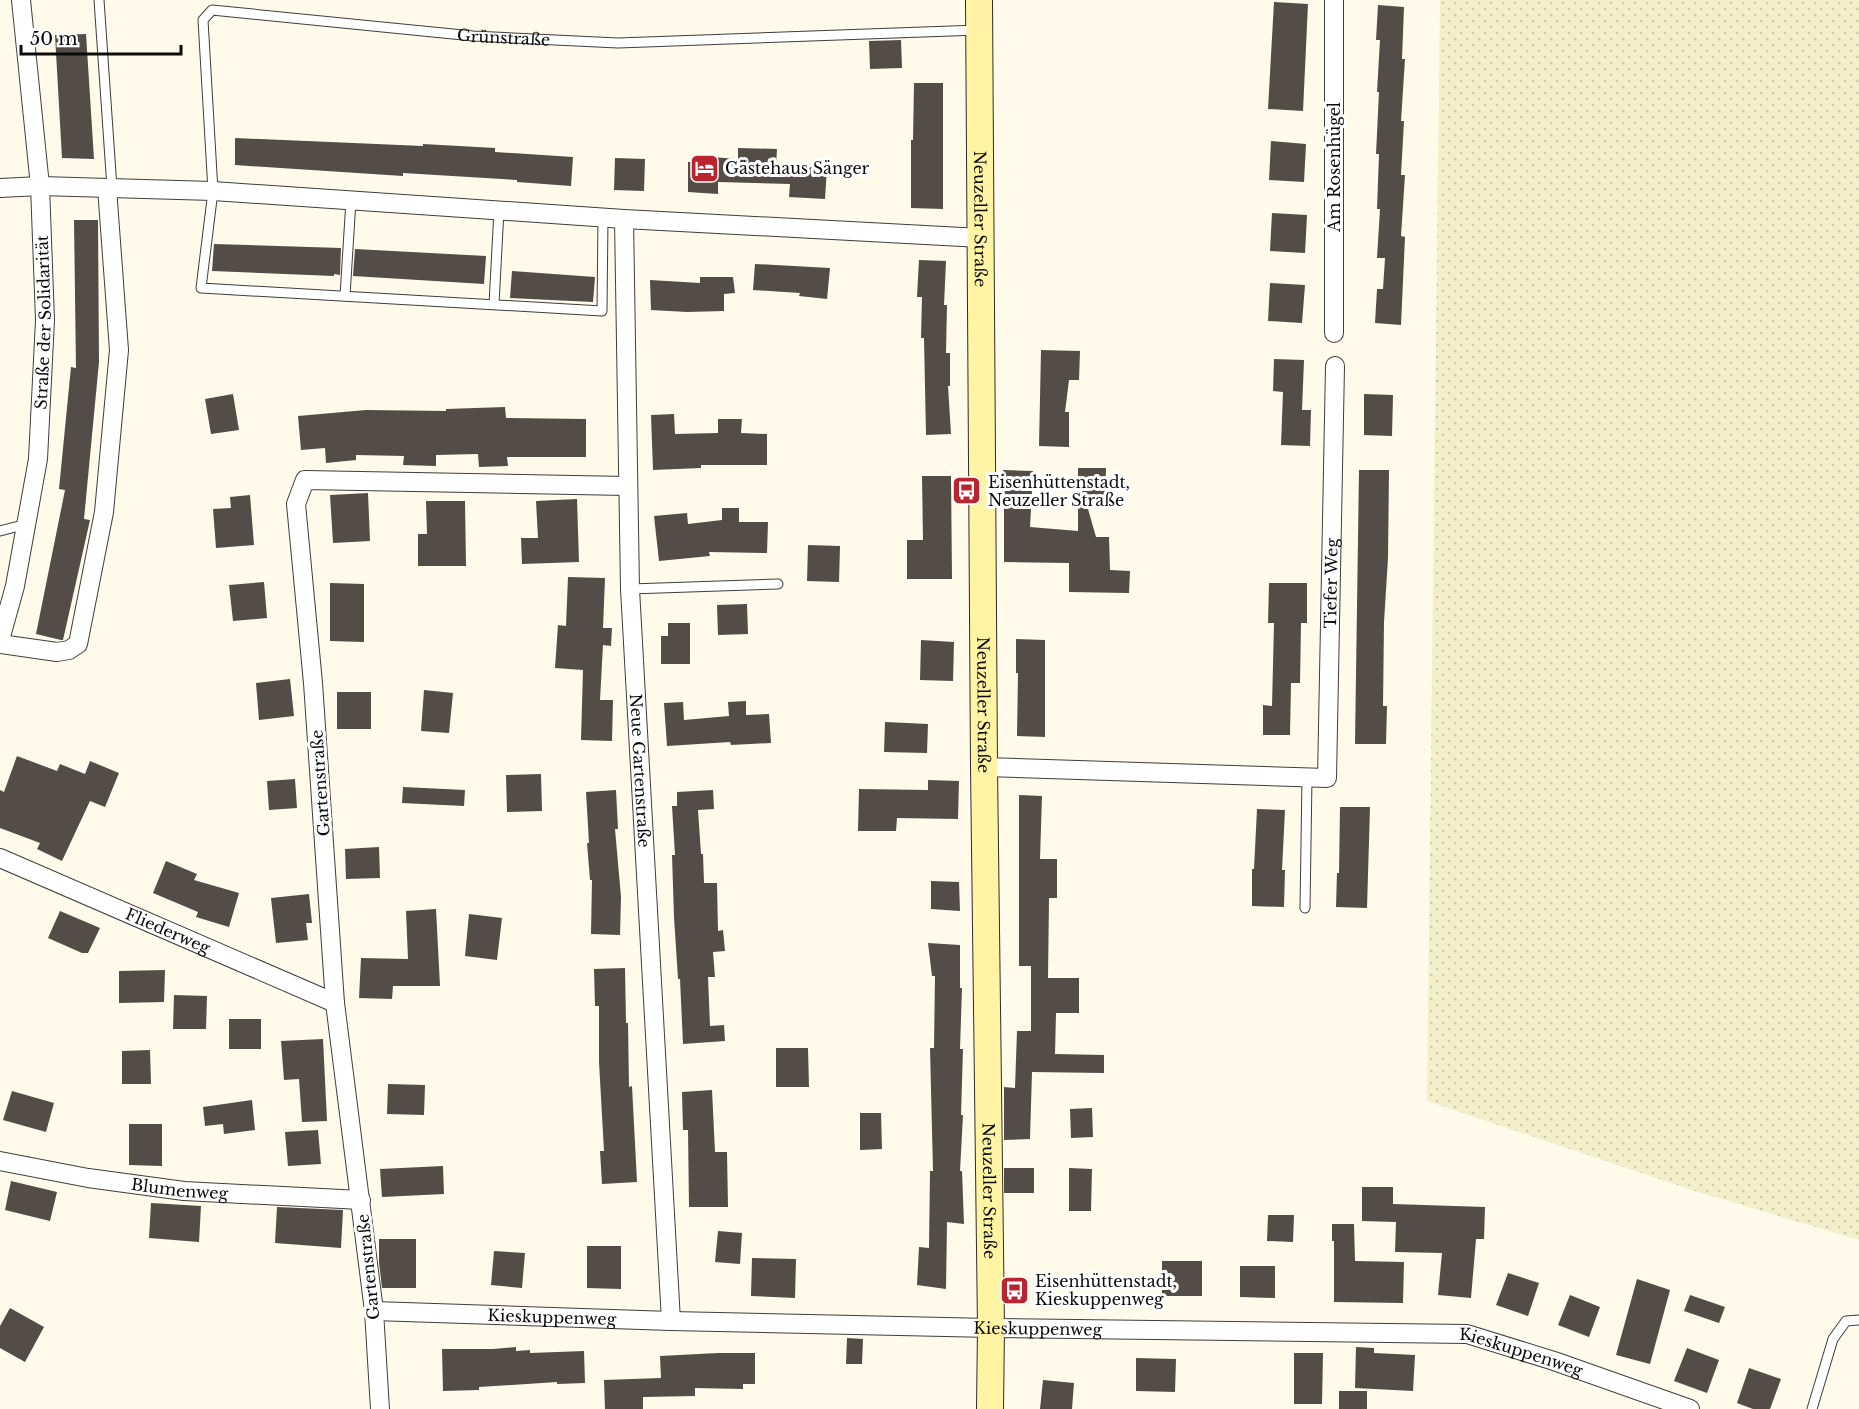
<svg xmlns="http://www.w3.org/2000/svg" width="1859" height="1409" viewBox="0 0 1859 1409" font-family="'Libre Baskerville',serif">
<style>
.farmland{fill:url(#farmland-dots)}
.building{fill:#534c47}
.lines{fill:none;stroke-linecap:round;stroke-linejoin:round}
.service-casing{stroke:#3e3e3e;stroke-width:11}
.minor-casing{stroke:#3e3e3e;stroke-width:20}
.secondary-casing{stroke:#2d2d2d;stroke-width:28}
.service{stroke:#fff;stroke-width:9}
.minor{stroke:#fff;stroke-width:18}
.secondary{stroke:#fff3a4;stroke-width:26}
.labels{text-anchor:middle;stroke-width:6;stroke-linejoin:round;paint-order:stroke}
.street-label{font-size:16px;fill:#0b0b0b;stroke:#fff}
.poi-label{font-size:16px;fill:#0b0b0b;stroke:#fff;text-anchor:start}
</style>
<defs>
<pattern id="farmland-dots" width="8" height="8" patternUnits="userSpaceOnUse" patternTransform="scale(1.5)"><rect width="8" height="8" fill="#f4efca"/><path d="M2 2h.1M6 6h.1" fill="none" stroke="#d0ccac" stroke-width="1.8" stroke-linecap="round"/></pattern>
</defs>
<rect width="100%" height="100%" fill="#fffae9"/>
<path class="farmland" d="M1440 0H1859V1240L1695 1191 1427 1101Z"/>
<path class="building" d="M1274 2 1308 4 1303 111 1268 109Z
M1378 5 1404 7 1402 59H1405L1401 121H1404L1401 175H1405L1401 236 1405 237 1401 325 1375 323 1377 289H1383L1385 258H1377L1380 209H1377L1379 154H1376L1379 92H1377L1380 40H1376Z
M86 34 94 159 62 158 55 35Z
M901 40 902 68 870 69 869 41Z
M914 83H943V209L911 208V140H913Z
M235 138 423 146V144L495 148V152L573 157 571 186 517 182V180L403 173V176L235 165Z
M1271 141 1306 144 1304 182 1269 180Z
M738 148 777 149 776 166 827 168 825 199 789 197 790 184 718 182V194L688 192V162H697V156L738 159Z
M615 158 645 159 644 191 614 190Z
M1272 213 1307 215 1305 253 1270 251Z
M74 220H98L99 362 84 519 90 520 63 640H61L36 634 65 490 59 489 71 367 76 368Z
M214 244 341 248 340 275 334 274V276L212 271Z
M355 249 486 256 484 284 353 276Z
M919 260 946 261 944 305H947L946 353H950V386H948L951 434 926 435 924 338H921L922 297H917Z
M755 264 830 268 827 299 799 296 800 293 753 290Z
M512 271 595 277 593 302 510 298Z
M700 277H733L735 293 724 294V311L687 312 651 310 650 280 700 283Z
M1270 283 1305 285 1302 323 1268 321Z
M1041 350 1080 351 1079 380H1069L1065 412H1069V447L1039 446Z
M1274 359 1304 360 1302 410H1311L1310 446 1281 445 1283 392 1273 391Z
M233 394 239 430 211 434 205 399Z
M1364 394 1393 395 1392 436 1364 435Z
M505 407 506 418 586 419V457H507L508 466 479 467 478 454 436 455V466L403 465 404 456 356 455V460L326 463 325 448 301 450 298 416 366 410 446 411V409Z
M674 414 675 434 718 433V419H742L741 433 767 434V465H701V468L653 470 651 415Z
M1078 468H1106L1105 502H1086L1096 537H1109L1110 570 1130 571 1129 593 1069 592V563L1004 562V506H1001L1003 470 1033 471 1030 527 1078 531Z
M1359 470H1389L1388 558 1384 622 1383 706H1387L1386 744H1355Z
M922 476H951L952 579H907V540H923Z
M368 493 370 541 333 543 330 495Z
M250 495 254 545 216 548 213 509 231 508 230 497Z
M577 499 579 562 522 564 521 538H538L536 501Z
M426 501H465L466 566H418V534H427Z
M722 508H739V522H768L767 553 709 552 710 556 659 561 654 516 687 513 688 524 722 520Z
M808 545 840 546 839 582 807 581Z
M568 577 605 578 603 628H612L611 646 603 645 600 700H613L612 741 581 740 583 670 555 668 558 625 566 626Z
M264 582 267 618 233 621 229 585Z
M330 583 364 584V642L330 641Z
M1269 583H1307V623H1301L1300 683H1291L1290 735H1263V705L1272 706 1274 623H1268Z
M747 604 748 634 718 635 717 605Z
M668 623H690V664H661V636H668Z
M1016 639 1045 640V737L1017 736 1018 673H1016Z
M921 640 954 642 953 681 920 680Z
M290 679 294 716 259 720 256 683Z
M424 690 453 693 449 733 421 731Z
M337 692H371V729H337Z
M746 701V715L769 714 771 743 731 745 730 742 667 746 664 703 683 702 684 720 729 716 728 702Z
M885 722 928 724 927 753 884 752Z
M17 756 57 771 60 764 85 774 90 761 119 773 105 807 90 801 62 861 37 849 40 843 0 828V790L4 792Z
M541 774 542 811 507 812 506 775Z
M295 779 297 808 269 810 267 781Z
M928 780 959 781 958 819 897 818 896 831H858L859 789 928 790Z
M403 787 465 790 464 806 402 803Z
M616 790 618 829H615L621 897 620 935 591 934 592 880H590L587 843H589L586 792Z
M713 790 714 809 698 810 701 854H703L704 883H717L718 931 723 930 725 951 713 952 715 977H708L710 1026 724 1025 725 1041 683 1044 680 979H678L674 917 672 855H675L672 806H677V792Z
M1019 795 1042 796 1040 859H1057V898H1049L1048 978H1079V1013H1056L1055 1054 1104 1055V1073L1032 1072 1030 1139 1004 1140V1087L1015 1088 1017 1031H1031V966H1019Z
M1340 807H1370L1367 908 1336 907 1337 873H1339Z
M1257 809 1285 810 1282 870H1285L1284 907 1252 906V869H1254Z
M379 847 380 878 346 879 345 849Z
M166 861 197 874 194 880 239 893 229 927 196 917 198 912 153 893Z
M931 881 959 882 960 911 931 909Z
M309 894 312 923H306L308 940 276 943 271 898Z
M436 909 440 986H393L392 999 359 998 361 958 408 959 406 911Z
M60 911 100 928 88 953H82L48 938Z
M469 914 502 918 497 960 465 956Z
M928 943 960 945V988H962L960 1049H963L961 1115H963L960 1171H962L964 1224 947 1222 946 1289 917 1285 919 1247 929 1248 930 1171H933L930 1048H934L935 976H932Z
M625 968 626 1023H628L629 1087 632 1086 637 1182 602 1184 600 1151H604L599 1062V1006H595L594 969Z
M165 970 164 1002 119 1003V971Z
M174 995 207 996 206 1029H173Z
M229 1019H261V1049H229Z
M323 1039 327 1121 302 1122 299 1079 284 1080 281 1041Z
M776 1048H808L809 1087H776Z
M150 1050 151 1084H122V1051Z
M388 1084 425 1085 424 1115 387 1114Z
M712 1090 715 1152H727L728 1207H689L688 1130H683L682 1092Z
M12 1091 54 1103 46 1132 3 1120Z
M252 1100 255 1130 224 1134 223 1124 205 1126 203 1107Z
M1092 1108 1093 1137 1071 1138 1070 1109Z
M860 1113H881L882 1149 860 1150Z
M129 1124H162V1166L129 1165Z
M318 1130 321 1164 288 1166 285 1132Z
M443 1166 444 1194 382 1197 380 1169Z
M1004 1168H1034V1193H1004Z
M1069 1168 1092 1169 1091 1211H1069Z
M11 1181 57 1192 50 1221 5 1210Z
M1362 1187H1393V1204L1485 1207 1484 1239H1476L1471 1298 1438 1295 1442 1253 1395 1252 1396 1222 1362 1221Z
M151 1203 201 1206 199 1242 149 1238Z
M277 1207 343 1210 341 1248 275 1243Z
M1268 1215H1294L1293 1242 1267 1241Z
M1332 1224H1354L1355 1261 1404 1262 1403 1303 1334 1302V1241H1332Z
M718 1231 742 1233 740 1264 715 1262Z
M379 1239H416V1288H382L379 1262Z
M587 1246H621V1289L587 1288Z
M494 1251 525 1253 522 1288 491 1285Z
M752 1258 796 1259 795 1298 751 1296Z
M1162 1261H1202V1296H1162Z
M1240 1266H1275V1298L1240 1297Z
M1508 1273 1539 1283 1528 1316 1496 1305Z
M1637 1279 1670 1290 1650 1364 1616 1355Z
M1570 1295 1600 1307 1589 1337 1558 1325Z
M1690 1295 1725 1307 1719 1323 1684 1311Z
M10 1308 44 1327 25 1362 0 1348V1326Z
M847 1338 863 1339 862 1364H846Z
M516 1347V1351L530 1350V1353L584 1351 585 1383 557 1384V1382L479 1387V1390L443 1391 442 1349H493Z
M1356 1347 1374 1348V1353L1415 1355 1413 1391 1355 1388Z
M1687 1348 1719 1360 1707 1393 1674 1381Z
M718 1353H755V1384H743V1389L695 1388V1396L643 1397V1409H605L604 1380 661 1378 660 1356Z
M1294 1353H1323L1322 1404H1294Z
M1136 1358 1176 1359 1175 1392 1136 1391Z
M1749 1368 1781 1379 1770 1409H1753L1737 1403Z
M1043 1380 1074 1383 1072 1409H1040Z
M1339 1391H1367V1409H1339Z"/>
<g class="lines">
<defs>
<g id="service">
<path d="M99 0 112 188"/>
<path id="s1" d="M603 218 602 311 201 288 213 191 203 20 212 10 473 36 618 43 979 30"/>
<path d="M345 296 351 200"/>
<path d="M494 304 499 210"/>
<path d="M0 531 27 524"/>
<path d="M630 589 778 584"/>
<path d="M1305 908 1307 778"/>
<path d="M1812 1409 1833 1339 1846 1321 1859 1320"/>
</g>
<g id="minor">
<path d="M0 188 40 186 213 191 624 219 981 238"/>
<path id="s2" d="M624 219 630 589 671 1321"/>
<path d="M1334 333V0"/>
<path id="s3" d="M0 640 15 586 38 459 45 320 40 186 21 0"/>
<path d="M0 644 57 652 69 650 78 644 104 512 119 350 107 188"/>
<path id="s4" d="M984 767 1327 778 1335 366"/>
<path id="s5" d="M0 858 335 1003"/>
<path id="s6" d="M0 1161 88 1178 184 1191 361 1200"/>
<path id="s7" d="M374 1311 671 1321 991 1328 1467 1334 1554 1361 1690 1409"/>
<path d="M380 1409 374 1311 335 1003 313 683 296 504 305 480 627 486"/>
</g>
<g id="secondary">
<path id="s8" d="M979 0 984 767 991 1328 990 1409"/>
</g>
</defs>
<use href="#service" class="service-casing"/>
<use href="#minor" class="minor-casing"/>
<use href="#secondary" class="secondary-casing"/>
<use href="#service" class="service"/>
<use href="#minor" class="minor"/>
<use href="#secondary" class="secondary"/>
</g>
<defs>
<symbol id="hotel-square" viewBox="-11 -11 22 22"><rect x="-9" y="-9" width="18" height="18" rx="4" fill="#ba242e" stroke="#fff"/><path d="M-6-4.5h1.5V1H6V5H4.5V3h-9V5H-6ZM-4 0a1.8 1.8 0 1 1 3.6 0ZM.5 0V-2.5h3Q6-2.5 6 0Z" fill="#fff"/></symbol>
<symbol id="bus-square" viewBox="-11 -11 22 22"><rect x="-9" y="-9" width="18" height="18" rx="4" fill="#ba242e" stroke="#fff"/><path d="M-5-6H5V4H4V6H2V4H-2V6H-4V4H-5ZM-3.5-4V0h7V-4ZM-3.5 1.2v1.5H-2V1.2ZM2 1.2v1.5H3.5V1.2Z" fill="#fff"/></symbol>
</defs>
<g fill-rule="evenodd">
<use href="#hotel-square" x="688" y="152" width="33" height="33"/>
<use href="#bus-square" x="950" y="474" width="33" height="33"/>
<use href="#bus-square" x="998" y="1274" width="33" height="33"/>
</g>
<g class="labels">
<g class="street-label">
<text dy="6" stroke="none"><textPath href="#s1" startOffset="1070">Grünstraße</textPath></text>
<text transform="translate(1334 167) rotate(-90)" y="6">Am Rosenhügel</text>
<text dy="6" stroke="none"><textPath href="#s8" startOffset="219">Neuzeller Straße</textPath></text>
<text dy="6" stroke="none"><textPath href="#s3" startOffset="322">Straße der Solidarität</textPath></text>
<text dy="6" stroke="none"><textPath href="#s4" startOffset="538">Tiefer Weg</textPath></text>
<text dy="6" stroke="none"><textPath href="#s8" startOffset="705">Neuzeller Straße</textPath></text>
<text dy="6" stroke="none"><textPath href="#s2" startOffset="552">Neue Gartenstraße</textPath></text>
<text transform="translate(320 783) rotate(-94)" y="6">Gartenstraße</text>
<text dy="6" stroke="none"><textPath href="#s5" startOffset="183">Fliederweg</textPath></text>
<text dy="6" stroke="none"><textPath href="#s6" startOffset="182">Blumenweg</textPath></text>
<text dy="6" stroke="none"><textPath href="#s8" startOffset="1191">Neuzeller Straße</textPath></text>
<text transform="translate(368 1267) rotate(-96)" y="6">Gartenstraße</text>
<text dy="6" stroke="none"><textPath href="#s7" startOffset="178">Kieskuppenweg</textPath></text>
<text dy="6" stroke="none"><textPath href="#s7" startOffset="664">Kieskuppenweg</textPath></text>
<text dy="6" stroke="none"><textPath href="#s7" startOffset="1150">Kieskuppenweg</textPath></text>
</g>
<g class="poi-label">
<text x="725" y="174">Gästehaus Sänger</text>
<text x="988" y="488">Eisenhüttenstadt,<tspan x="988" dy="18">Neuzeller Straße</tspan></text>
<text x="1035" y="1287">Eisenhüttenstadt,<tspan x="1035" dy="18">Kieskuppenweg</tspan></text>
</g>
</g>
<path d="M21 45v9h160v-9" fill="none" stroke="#0b0b0b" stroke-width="3"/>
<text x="30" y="45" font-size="18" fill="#0b0b0b" stroke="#ffffff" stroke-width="4.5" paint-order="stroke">50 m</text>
</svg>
